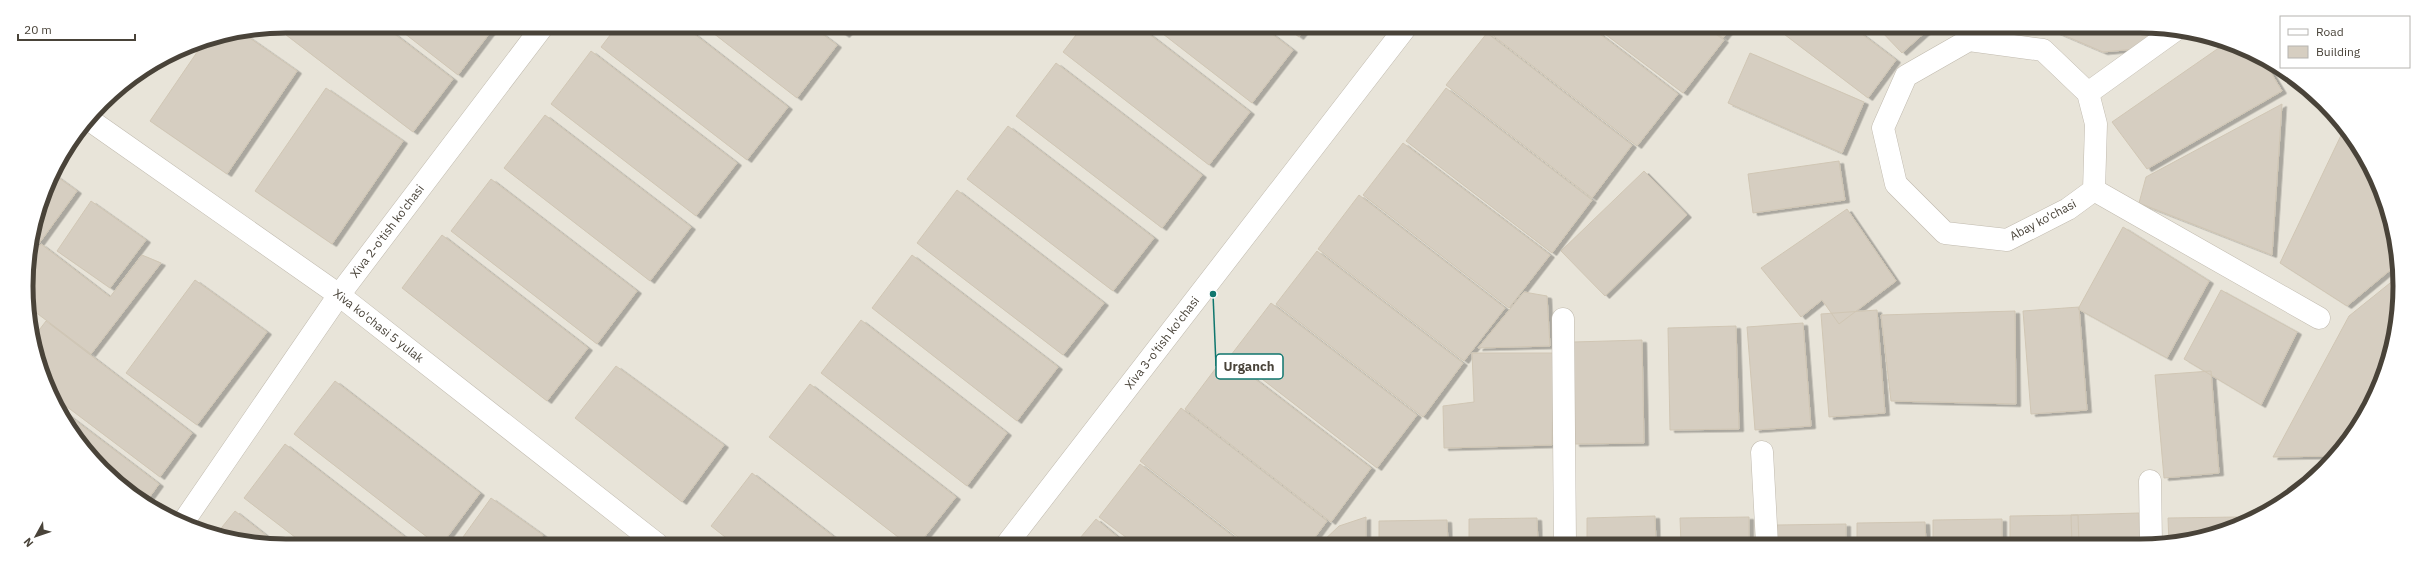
<svg xmlns="http://www.w3.org/2000/svg" width="2426" height="572" viewBox="0 0 2426 572" font-family="'IBM Plex Sans',sans-serif">
<style>
.residential{fill:#e8e4d9}
.building{fill:#d6cec1;stroke:#d0c6b4;filter:url(#shadow)}
.lines{fill:none;stroke-linecap:round;stroke-linejoin:round}
.minor-casing{stroke:#c0baae;stroke-width:23}
.minor{stroke:#fff;stroke-width:22}
.labels{text-anchor:middle;stroke-width:4;stroke-linejoin:round;paint-order:stroke}
.street-label{font-size:12px;fill:#494339;stroke:#fff}
.rim{fill:none;stroke:#494339;stroke-width:5}
.leader{fill:none;stroke:#0f766e;stroke-width:1.5}
.callout-dot{fill:#0f766e;stroke:#fff;stroke-width:1.5}
.callout{fill:#fff;stroke:#0f766e;stroke-width:1.5}
.callout-label{font-size:13px;text-anchor:middle;font-weight:bold;fill:#494339}
</style>
<defs>
<filter id="shadow"><feDropShadow dx="4.5" dy="2.5" stdDeviation="0" flood-color="#0004"/></filter>
</defs>
<rect width="100%" height="100%" fill="#f5f2eb"/>
<path class="residential" d="M286 26 2174 28 2270 61 2346 128 2391 219 2398 320 2373 401 2324 470 2255 519 2174 544H252L156 511 80 444 35 354 27 269 53 171 114 91 187 46Z"/>
<path class="building" d="M286 26H384L453 79 413 132 277 28Z
M395 26H495L458 75Z
M617 26H684L788 107 747 160 601 47Z
M704 26 813 27 837 45 797 98Z
M834 27H852L845 35Z
M1082 27H1140L1250 112 1209 165 1063 52Z
M1154 27H1263L1293 50 1252 103Z
M1286 27H1307L1299 37Z
M1496 27 1592 28 1678 94 1637 146 1491 34Z
M1597 28H1707L1724 40 1683 93Z
M1710 28H1731L1723 38Z
M1776 28H1854L1896 60 1868 98Z
M1878 28H1930L1902 53Z
M2047 28H2174L2157 47 2103 52Z
M1487 33 1632 145 1592 198 1446 85Z
M244 34 297 71 227 174 150 121 204 42Z
M2223 45 2262 58 2282 91 2147 169 2112 122Z
M591 51 737 163 696 216 551 104Z
M1750 53 1864 102 1842 153 1728 103Z
M1056 63 1202 175 1162 228 1016 116Z
M326 88 403 141 332 244 255 191Z
M1446 88 1592 200 1552 253 1406 141Z
M2282 104 2272 255 2139 203 2146 177Z
M545 115 691 227 650 281 504 168Z
M1008 126 1154 238 1113 291 967 179Z
M2345 127 2391 219 2394 267 2347 306 2280 263Z
M1403 143 1550 255 1509 308 1363 195Z
M1839 161 1845 200 1753 213 1748 174Z
M1644 171 1687 215 1605 296 1561 251Z
M52 173 77 191 30 256Z
M491 179 637 291 597 344 451 231Z
M957 190 1104 303 1063 355 917 243Z
M1359 195 1505 308 1464 361 1318 249Z
M91 201 146 240 110 288 57 251Z
M1847 209 1896 281 1839 324 1822 300 1801 317 1761 268Z
M2123 227 2209 281 2167 358 2078 309Z
M442 235 588 348 547 401 402 288Z
M41 244 110 297 142 255 161 263 91 354 30 308 27 269 29 260Z
M1317 251 1463 363 1423 417 1276 304Z
M912 255 1058 367 1017 421 872 308Z
M2395 279 2398 320 2373 401 2334 456 2273 457 2349 316Z
M195 280 267 332 197 425 126 373Z
M2221 290 2297 332 2261 405 2184 359Z
M1524 292 1547 296 1550 346 1478 348Z
M1271 303 1417 415 1377 468 1231 355Z
M2079 307 2087 410 2031 414 2023 311Z
M1877 310 1885 413 1829 417 1821 314Z
M2015 311 2016 404 1891 401 1881 315Z
M861 320 1007 433 967 486 821 373Z
M46 321 192 433 160 477 58 400 35 354 33 338Z
M1803 323 1811 426 1755 430 1747 327Z
M1736 326 1739 429 1670 430 1668 328Z
M1642 340 1644 443 1575 444 1573 342Z
M1472 353H1554L1552 445 1444 448 1443 406 1474 402Z
M1225 356 1371 468 1331 522 1185 409Z
M616 366 724 445 682 502 575 418Z
M2211 371 2219 473 2164 478 2155 375Z
M335 381 480 493 442 544H436L294 434Z
M810 384 956 497 919 544H907L769 437Z
M1181 408 1327 521 1310 544H1247L1140 461Z
M63 411 159 484 146 502 80 444Z
M285 444 414 544H304L244 498Z
M1140 464 1243 544H1135L1099 517Z
M752 473 843 544H734L711 526Z
M491 498 543 535 536 544H458Z
M235 511 277 544H252L218 532Z
M2139 513 2140 544H2072L2071 515Z
M2078 515 2079 544H2010V516Z
M1655 516 1656 544H1587V518Z
M1366 517V544H1320L1339 526Z
M1749 517V544H1681L1680 518Z
M2237 517V525L2169 544 2168 518Z
M1537 518 1538 544H1469V519Z
M1096 519 1126 544H1075Z
M2002 519V544H1933V520Z
M1447 520 1448 544H1379V521Z
M1925 522 1926 544H1857V523Z
M1846 524V544H1777V525Z
M550 540 555 544H547Z"/>
<g class="lines">
<defs>
<g id="minor">
<path d="M1969 40 2043 50 2088 93 2096 124 2094 190 2068 209 2007 240 1945 233 1896 184 1883 128 1906 76Z"/>
<path d="M2088 93 2177 29"/>
<path id="s1" d="M91 121 339 295 657 544"/>
<path d="M2094 190 2319 318"/>
<path d="M1563 319 1565 544"/>
<path d="M1762 452 1767 544"/>
<path d="M2150 481 2151 544"/>
<path id="s2" d="M184 521 339 295 543 26"/>
<path id="s3" d="M1007 544 1406 27"/>
</g>
</defs>
<use href="#minor" class="minor-casing"/>
<use href="#minor" class="minor"/>
</g>
<g class="labels">
<g class="street-label">
<text transform="translate(2043 220) rotate(-28)" y="4">Abay ko'chasi</text>
<text dy="4" stroke="none"><textPath href="#s2" startOffset="354">Xiva 2-o'tish ko'chasi</textPath></text>
<text dy="4" stroke="none"><textPath href="#s1" startOffset="353">Xiva ko'chasi 5 yulak</textPath></text>
<text dy="4" stroke="none"><textPath href="#s3" startOffset="254">Xiva 3-o'tish ko'chasi</textPath></text>
</g>
</g>
<path d="M0 0H2426V572H0ZM286 33H2140A253 253 0 0 1 2393 286V286A253 253 0 0 1 2140 539H286A253 253 0 0 1 33 286V286A253 253 0 0 1 286 33Z" fill="#fff" fill-rule="evenodd"/>
<path class="rim" d="M286 33H2140A253 253 0 0 1 2393 286V286A253 253 0 0 1 2140 539H286A253 253 0 0 1 33 286V286A253 253 0 0 1 286 33Z"/>
<path class="leader" d="M1213 294L1216 366"/>
<circle class="callout-dot" cx="1213" cy="294" r="4"/>
<rect class="callout" x="1216" y="354" width="67" height="25" rx="4"/>
<g class="callout-label">
<text x="1249" y="371">Urganch</text>
</g>
<rect x="2280" y="16" width="130" height="52" fill="#ffffff" stroke="#b6b4b0"/>
<rect x="2288" y="29" width="20" height="6" fill="#ffffff" stroke="#b6b4b0"/>
<text x="2316" y="36" font-size="12" fill="#494339">Road</text>
<rect x="2288" y="46" width="20" height="12" fill="#d6cec1" stroke="#b6b4b0"/>
<text x="2316" y="56" font-size="12" fill="#494339">Building</text>
<g transform="translate(36 536) rotate(230)" stroke="#ffffff" stroke-width="3" paint-order="stroke">
<path d="M0-3L7 15L0 10L-7 15Z" fill="#494339"/>
<text y="-6" font-size="11" font-weight="bold" text-anchor="middle" fill="#494339">N</text>
</g>
<path d="M18 34v6h117v-6" fill="none" stroke="#494339" stroke-width="2"/>
<text x="24" y="34" font-size="12" fill="#494339" stroke="#ffffff" stroke-width="3" paint-order="stroke">20 m</text>
</svg>
